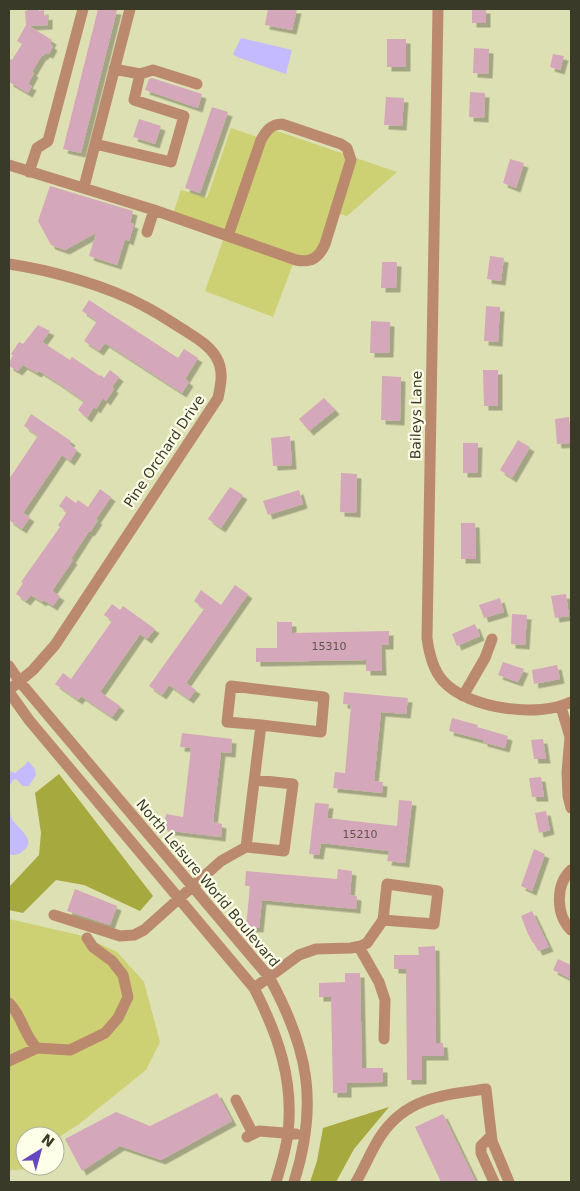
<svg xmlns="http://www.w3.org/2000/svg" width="580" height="1191" viewBox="0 0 580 1191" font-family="'DejaVu Sans',sans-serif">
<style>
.green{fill:#cdd073}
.forest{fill:#a6a93e}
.water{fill:#c4baff}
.building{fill:#d5a7bb;filter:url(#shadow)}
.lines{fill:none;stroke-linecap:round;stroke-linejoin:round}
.minor{stroke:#bb8a6e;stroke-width:11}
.labels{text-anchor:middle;stroke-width:4.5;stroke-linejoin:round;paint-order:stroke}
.number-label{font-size:11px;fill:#60554d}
.street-label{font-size:14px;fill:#393a28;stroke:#fdffe8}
</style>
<defs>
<filter id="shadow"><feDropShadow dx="4.5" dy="4.5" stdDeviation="0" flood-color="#0004"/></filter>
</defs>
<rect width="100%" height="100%" fill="#dde0b2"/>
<path class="green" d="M231 128 266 140 271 129 397 172 347 216 332 212 320 247 308 257 296 256 273 317 205 291 226 232 173 214 181 190 207 198Z
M9 919 83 936 117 952 144 982 160 1042 146 1070 79 1124 62 1135 55 1143V1136H25V1166H37L35 1169 9 1170Z"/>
<path class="forest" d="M59 774 153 896 140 911 84 885 56 880 23 913 9 910V887L39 855 41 833 35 793Z
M389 1107 354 1149 336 1182H310L317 1161 323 1128Z"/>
<path class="water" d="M241 38 292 50 286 74 237 57 233 54Z
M28 761 35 769 36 775 29 786H23L16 779 13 780 9 787V771L15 773 25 765Z
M9 808C10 811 10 816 12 819 17 828 38 840 23 851 19 855 14 856 9 854L10 831Z"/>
<path class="building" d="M27 9H39V11L44 10V16L48 15V25L29 26 52 40 50 44 53 46 49 54 45 53 43 56 42 55 32 72 34 73 28 84 32 86 28 93 9 82V58L12 60 22 44 17 41 26 25 25 11H27Z
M98 9 117 10 81 153 63 149Z
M268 9H297L292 30 265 25Z
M472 9H486V23H472Z
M387 39H406V67H387Z
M474 48 489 49 488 74 473 73Z
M553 54 564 56 560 70 550 67Z
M152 78 202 94 198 108 145 90 149 79Z
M470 92 485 93 484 118 469 117Z
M386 97 404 98 402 126 384 125Z
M212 107 228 112 200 193 185 188Z
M139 119 161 126 155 144 133 137Z
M510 159 524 163 516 188 503 183Z
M50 186 133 211 130 223 134 224 129 241 125 239 117 265 89 256 96 233 65 250 51 245 38 221Z
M490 256 504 258 501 281 487 279Z
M382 262H397L396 288H381Z
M89 300 178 358 184 349 198 358 185 379 189 382 182 393 105 343 99 351 84 341 97 321 82 311Z
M486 306 500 307 498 342 484 341Z
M371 321 390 322 389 353H370Z
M38 325 50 331 42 342 70 360 72 357 100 376 101 375 104 378 110 370 119 377 112 387 114 389 106 401 103 398 96 409 94 407 87 418 78 410 84 401 55 381 39 371 37 373 23 365 18 371 9 366V363L13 355 11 354 19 342 23 344Z
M483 370H498V406H484Z
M382 376 401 377 400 421 381 420Z
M324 398 335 410 309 431 299 419Z
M31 414 71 441 69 444 77 450 70 461 62 455 23 513 30 517 22 529 9 520V479L38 436 24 426Z
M569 417 571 443 557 444 555 419Z
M290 436 292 465 273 466 271 438Z
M518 440 530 447 512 478 500 470Z
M463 443H478L477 473H463Z
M341 473 357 474 356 513 340 512Z
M230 487 243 495 221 528 208 519Z
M100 489 111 497 96 519 98 520 90 532 89 531 71 559 73 560 52 591 60 596 53 606 43 600 42 602 31 595 26 601 16 594 23 583 21 582 60 527 58 525 67 512 59 506 66 496 76 503 78 500 88 507Z
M299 490 303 504 268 515 263 501Z
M461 523H475L476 559H461Z
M235 585 248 594 186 683 196 690 189 699 169 685 162 695 149 686 204 609 194 601 201 590 221 605Z
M566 594 569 616 555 618 551 596Z
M500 598 504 612 484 618 479 605Z
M112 604 120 610 123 606 155 629 147 639 140 634 100 692 120 706 112 717 81 696 78 700 55 684 63 673 71 679 112 621 104 615Z
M512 614 527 615 525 645 511 644Z
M277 622H292V633L389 631V645H381L382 671H366V660L256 662V648H277Z
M475 624 480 636 457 646 452 634Z
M503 662 524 669 518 682 498 675Z
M557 665 560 679 534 684 532 670Z
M344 692 408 698 406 714 381 712 374 781 383 782 382 793 333 788 335 772 345 773 351 705 343 704Z
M452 718 478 725 477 727 508 736 505 748 483 742V740L449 731Z
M182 733 232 739 231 753 221 752 213 822 222 824 221 837 164 830 166 814 183 817 191 748 180 747Z
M543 739 546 759H534L531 740Z
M541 777 544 797H532L529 778Z
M399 800 412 801 405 863 387 861 389 851 321 843 319 855 309 854 315 803 329 804 327 818 397 826Z
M546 811 550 830 539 833 535 813Z
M534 849 545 854 532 891 521 886Z
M338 869 352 871 350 895 357 896 356 909 262 900 259 928 246 927 250 886H245L246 871 337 879Z
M75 889 117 906 110 925 67 911Z
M532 911 549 947 538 951 534 943H533L528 934 521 916Z
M435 946 436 1043H443L444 1056H422V1080H407L406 969H394V955H419L418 947Z
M558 959 571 965V979L553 970Z
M345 973H360L362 1068H383V1082L347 1083V1093H333L331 997H319V983L345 982Z
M217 1093 232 1121 161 1160 120 1146 82 1171 65 1139 116 1112 150 1126Z
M443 1114 476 1182H441L415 1127Z"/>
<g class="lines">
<path class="minor" d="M438 9 427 638C429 653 433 670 443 681 468 709 539 718 571 702
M114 69 140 74 153 70 197 84
M95 144 171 162 184 116 134 100 140 74
M9 165 154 210 296 260C311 263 319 258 325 244L351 160 347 148 341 144 282 124C271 124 266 131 261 140L228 236
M29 172 37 148 48 141 83 9
M84 187 130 9
M147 232 154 210
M9 264C50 270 108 286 144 306 158 313 171 322 184 330 195 337 209 345 216 357 224 370 221 384 218 398L55 645 33 670 9 690
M9 666 20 682 269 977C308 1048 319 1103 294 1182
M9 692 29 720 254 988C278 1035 294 1080 288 1133 286 1150 281 1166 276 1182
M463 696 485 658 492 639
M561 707 570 737 567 773 568 796 571 808
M246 847 284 851 293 784 255 780
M571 870C555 885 556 915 571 930
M54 915 120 936 134 935 144 930 221 861 246 847 261 725 321 732 324 697 231 686 227 722 261 725
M359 947 379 982 385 1000 384 1039
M254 988 299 955 316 949 351 948 361 946 367 943 383 920 387 884 438 891 434 924 383 920
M9 1003C22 1015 24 1036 37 1048
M9 1061 37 1048 70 1050 105 1033 118 1018 128 997 123 975 112 961 93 947 87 938
M236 1100 253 1134
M491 1136 481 1146V1153L494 1182
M247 1137 259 1131 296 1134
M356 1182C365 1167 372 1148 382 1134 408 1097 444 1095 486 1089L492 1141 509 1182"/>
</g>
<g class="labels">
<g class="number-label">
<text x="329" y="650">15310</text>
<text x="360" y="838">15210</text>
</g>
<g class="street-label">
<text transform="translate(416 415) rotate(-89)" y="5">Baileys Lane</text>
<text transform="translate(164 451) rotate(-56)" y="5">Pine Orchard Drive</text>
<text transform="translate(208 883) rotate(50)" y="5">North Leisure World Boulevard</text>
</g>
</g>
<rect width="580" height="1191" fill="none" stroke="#393a28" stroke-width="20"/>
<g transform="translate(40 1151) rotate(37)"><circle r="24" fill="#fdffe8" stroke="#afb09b"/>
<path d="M0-4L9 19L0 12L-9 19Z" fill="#6647bf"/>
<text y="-8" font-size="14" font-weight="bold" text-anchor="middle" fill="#393a28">N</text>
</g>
</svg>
